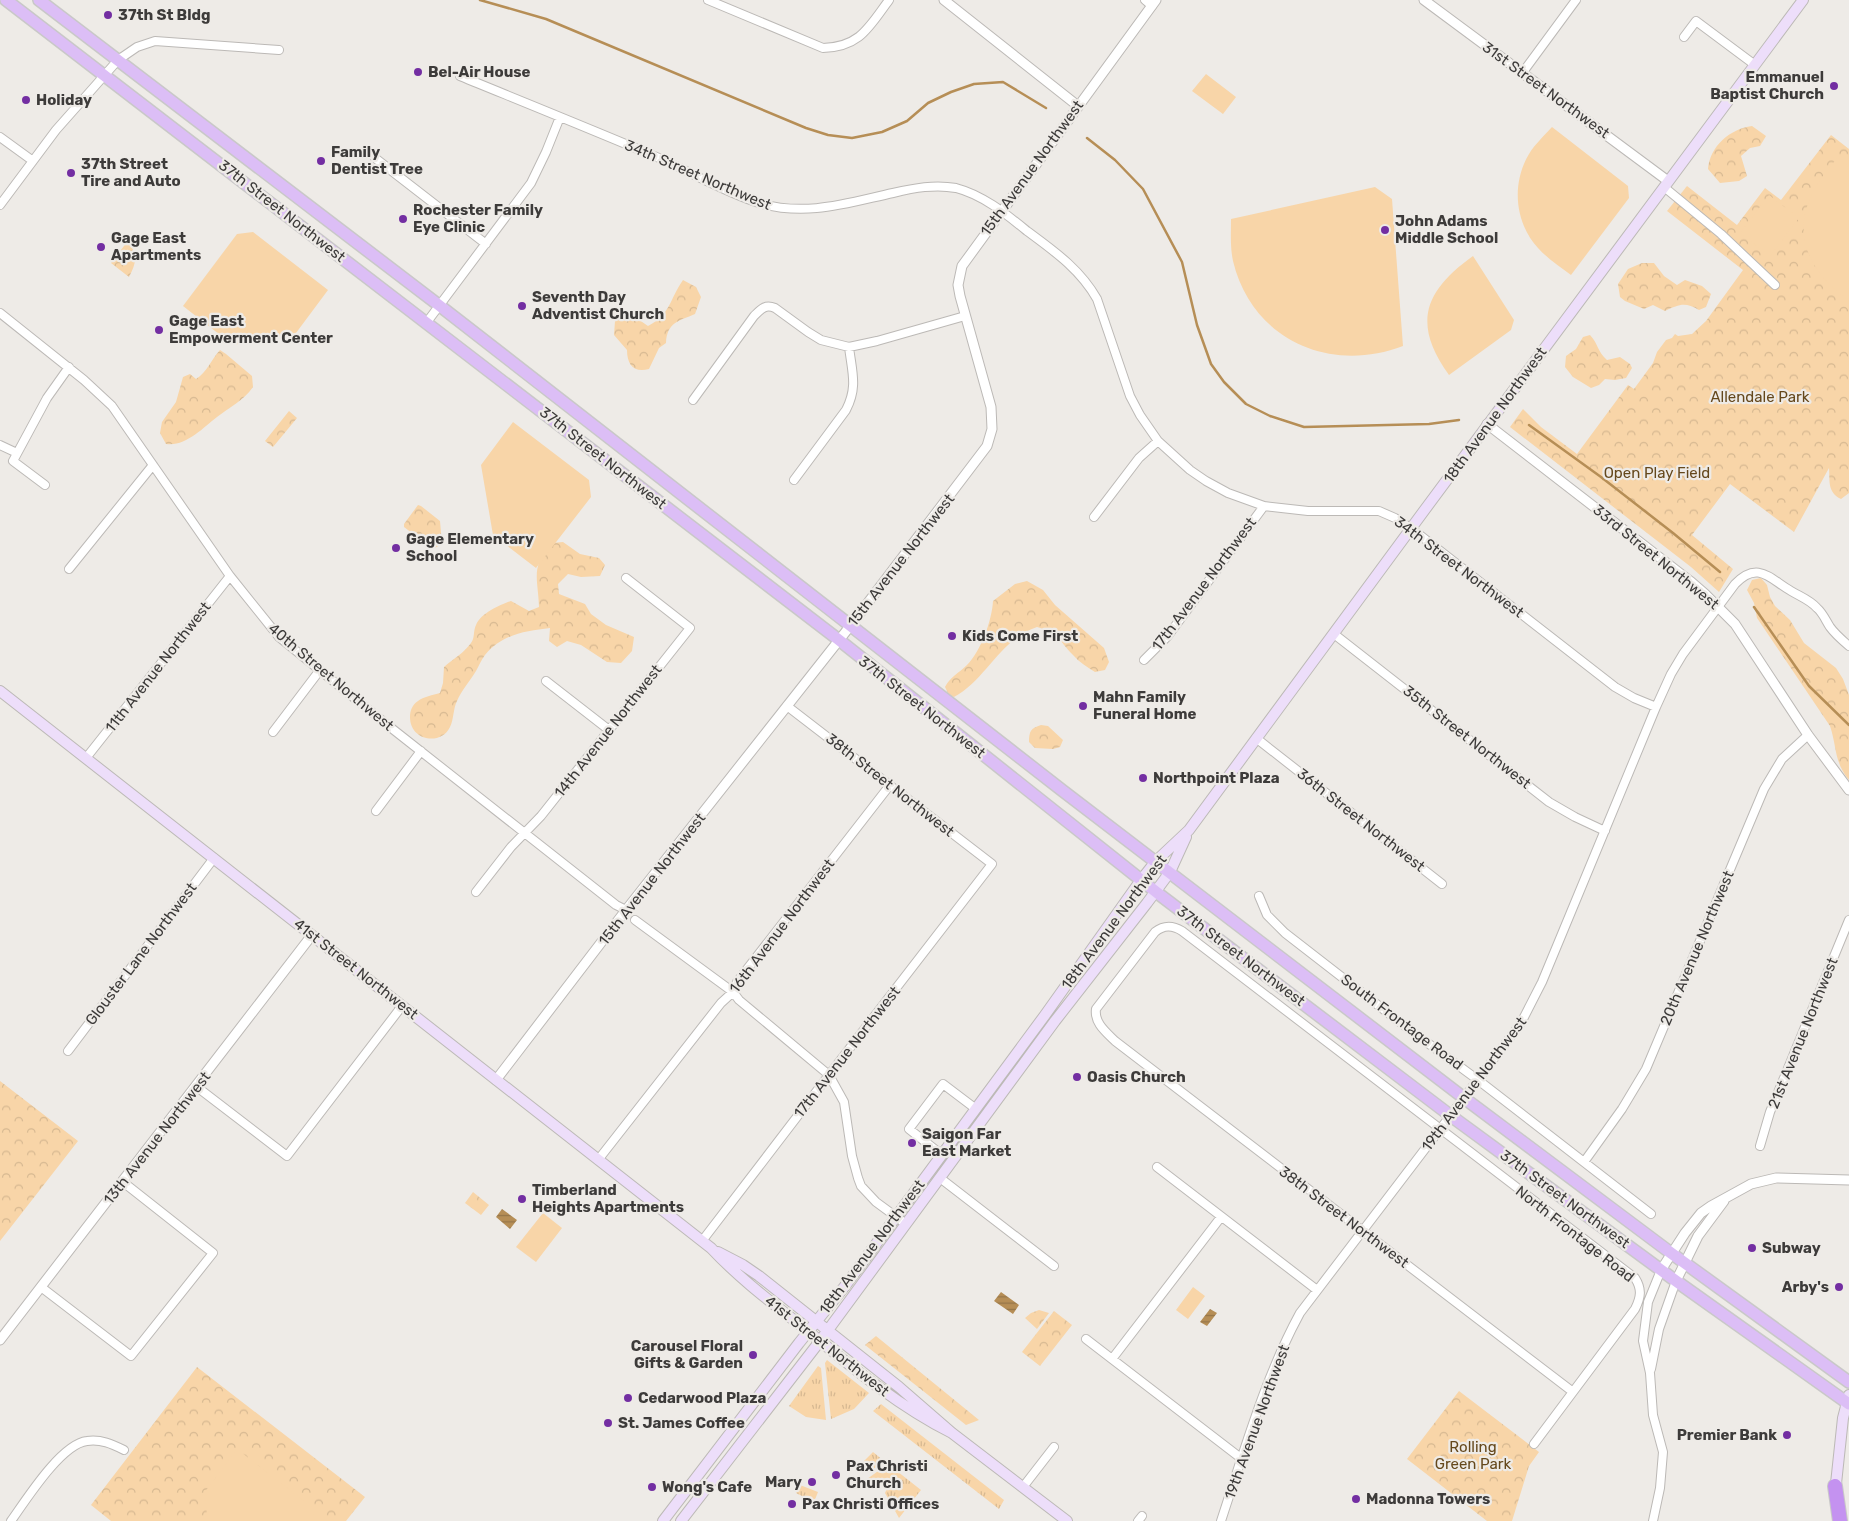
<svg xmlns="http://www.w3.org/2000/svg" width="1849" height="1521" viewBox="0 0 1849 1521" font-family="Rubik,sans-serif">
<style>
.grass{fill:url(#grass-tufts)}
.forest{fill:url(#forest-crowns)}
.pitch{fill:#f8d5a8}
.water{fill:url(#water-rules)}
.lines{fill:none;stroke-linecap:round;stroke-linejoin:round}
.stream{stroke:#b68e56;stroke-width:2.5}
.minor-casing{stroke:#bcb9b6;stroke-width:10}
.tertiary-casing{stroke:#bcb9b6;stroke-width:11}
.secondary-casing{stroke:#bcb9b6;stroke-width:12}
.primary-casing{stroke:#c9c8c8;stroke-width:14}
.motorway-casing{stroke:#c9c8c8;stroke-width:16}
.minor{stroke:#fff;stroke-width:8}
.tertiary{stroke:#fff;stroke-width:9}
.secondary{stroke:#eddefa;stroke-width:10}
.primary{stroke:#dcbef6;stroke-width:11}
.motorway{stroke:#c492f0;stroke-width:14}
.poi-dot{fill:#732ea2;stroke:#eeebe7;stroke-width:2}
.labels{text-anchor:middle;stroke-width:4.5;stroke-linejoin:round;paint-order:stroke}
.poi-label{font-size:15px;font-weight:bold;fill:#3d3b3a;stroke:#eeebe7;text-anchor:start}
.street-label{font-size:15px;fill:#3d3b3a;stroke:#eeebe7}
.park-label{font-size:15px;fill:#65481c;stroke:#eeebe7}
</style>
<defs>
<pattern id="grass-tufts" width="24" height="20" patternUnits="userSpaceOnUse" patternTransform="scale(1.25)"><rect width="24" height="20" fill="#f8d5a8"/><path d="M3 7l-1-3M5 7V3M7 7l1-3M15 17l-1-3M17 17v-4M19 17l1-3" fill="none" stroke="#d6b891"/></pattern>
<pattern id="forest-crowns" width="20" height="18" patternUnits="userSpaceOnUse" patternTransform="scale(1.25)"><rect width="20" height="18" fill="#f8d5a8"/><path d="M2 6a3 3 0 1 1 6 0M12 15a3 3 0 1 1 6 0" fill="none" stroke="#d6b891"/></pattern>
<pattern id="water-rules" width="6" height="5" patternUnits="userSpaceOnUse" patternTransform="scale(1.25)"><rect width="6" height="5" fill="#b68e56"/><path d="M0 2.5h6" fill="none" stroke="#957548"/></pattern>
</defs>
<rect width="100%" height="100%" fill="#eeebe7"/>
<path class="grass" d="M827 1360 869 1393 854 1409 831 1419 825 1363Z
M818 1366 821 1368 826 1420 806 1417 789 1406Z
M881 1404 1004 1500 999 1509 873 1411Z
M873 1452 884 1461 871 1471 863 1462Z
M888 1464 921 1490 899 1518 885 1493 888 1486 879 1479 871 1485 867 1479Z
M800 1485 818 1492 814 1502 796 1493Z"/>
<path class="forest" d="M1752 126 1766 136 1760 146 1750 148 1741 156 1747 176 1739 181 1720 183 1708 169C1710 146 1730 129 1752 126Z
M1831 135 1849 149V493L1841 499C1827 492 1830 481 1829 468L1794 532 1730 484 1692 535 1733 569 1719 592 1691 567 1510 427 1523 409 1541 427 1577 454 1628 385 1634 389 1653 363 1657 352 1666 340 1672 338 1675 334 1678 336 1692 334 1706 321 1743 270 1667 211 1687 186 1737 225 1765 188 1781 200Z
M127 242C139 253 136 264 129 277L111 263Z
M1642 263H1654L1664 276 1677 285 1685 280 1702 286 1711 294 1706 307 1699 310C1685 302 1680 304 1665 311L1653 305 1644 309 1625 301 1620 297 1618 284 1628 269Z
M683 280 696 287 701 297 695 314C679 321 667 322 666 343L659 348 649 369C634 373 627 365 627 350L614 335 615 321 625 315 635 317 648 326C671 314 669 300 683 280Z
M1590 335C1599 345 1597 351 1607 360L1620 357 1630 364 1632 368 1626 378 1615 380 1605 379 1599 385 1591 388 1573 377 1565 367 1566 356 1576 349 1583 337Z
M220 350 226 354 252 376 253 387C243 401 230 407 217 417 203 428 185 447 166 444L160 433 162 422 176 402 183 377 190 374 196 379C207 372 211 360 220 350Z
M289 411 297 418 273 447 265 441Z
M418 505 421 506 440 521 442 544 433 549 404 527V524Z
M563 542 580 554 599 558 605 565 600 576 581 577 568 574 558 584 559 594 585 604 591 614 606 625 634 637 632 651 621 663 607 662 581 645 567 641 557 647 549 641 550 628C526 631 502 634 485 655 481 660 479 666 476 671 470 681 461 691 457 701 453 709 454 719 450 727 441 746 410 741 410 717 410 711 412 705 418 701 423 697 433 695 440 693L443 683 444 667C453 659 464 653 471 643 475 638 473 631 476 625 481 613 500 605 511 601L529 611 539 607C538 577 530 568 552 543Z
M1761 578 1767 585 1770 597 1775 606 1790 620 1804 643 1836 668 1843 679 1849 695V780C1834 762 1837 747 1830 726L1757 618 1754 603 1747 590 1752 580Z
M1027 581 1043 590 1055 605 1104 648 1109 662 1105 670 1095 672C1087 667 1079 662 1073 655 1058 640 1060 633 1037 627 1000 639 986 680 954 697L949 695 945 687C950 677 959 673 967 665 981 651 992 620 993 601L1015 584Z
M1041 725 1048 726 1063 740 1060 747 1053 749 1035 748 1029 742C1029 731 1031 728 1041 725Z
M0 1081 78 1141 0 1241Z
M473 1192 489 1205 481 1215 465 1203Z
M1039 1310 1049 1313 1037 1329 1025 1318 1031 1313Z
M1054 1311 1072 1325 1040 1366 1022 1352Z
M876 1336 979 1420 966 1425 865 1345Z
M197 1367 365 1497 346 1521H111L91 1505Z
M1459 1391 1539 1452 1529 1466 1512 1521H1487L1407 1459Z"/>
<path class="pitch" d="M1206 74 1236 97 1223 114 1192 91Z
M1552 127 1628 186 1629 198 1571 275C1560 267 1548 259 1538 248 1515 223 1511 184 1529 154 1535 144 1544 136 1552 127Z
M1837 158 1849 167V301C1814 275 1791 241 1811 196 1817 182 1828 170 1837 158Z
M1375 187 1392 199 1403 346C1330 374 1252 340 1233 261 1230 247 1231 233 1231 219Z
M1769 195 1799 218 1770 256 1740 233Z
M253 232 328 290 296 333 233 345 183 306 237 234Z
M1473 256 1514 320 1511 330 1449 375C1412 324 1424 291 1473 256Z
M513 422 589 480 591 497 536 568 493 535 481 465Z
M543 1213 562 1228 536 1262 516 1247Z
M1193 1287 1205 1296 1188 1319 1176 1310Z
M237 1449 312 1507 314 1521H208L204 1493Z"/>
<path class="water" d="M502 1209 517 1220 510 1229 496 1217Z
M1001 1292 1019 1305 1013 1314 994 1301Z
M1210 1309 1217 1313 1207 1326 1200 1322Z"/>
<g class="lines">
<path class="stream" d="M480 0 546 19 806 128 828 135 852 138 882 132 907 121 928 103 951 92 974 84 1003 82 1046 108
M1087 138 1115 160 1143 189 1182 262 1197 325 1211 364 1224 382 1246 404 1270 416 1304 427 1429 424 1459 420
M1529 425 1601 477 1673 533 1720 572
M1754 607 1809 686 1849 725"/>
<defs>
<path id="minor" d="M708 0 823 48C860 47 869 27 889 0
M1145 0 1152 6
M1684 37 1696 21 1755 65
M1523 72 1576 0
M460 76C526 103 593 130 659 158 691 172 726 193 759 203 806 217 847 203 893 193 914 188 935 184 956 188 983 195 1006 214 1027 231 1054 251 1080 269 1097 299L1130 396 1140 415 1158 441 1190 470 1206 481 1228 493 1264 506 1308 511H1379L1395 518 1412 529 1615 687 1634 698 1656 707
M0 137 33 161
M375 158 486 244
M1664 187 1721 234 1775 285
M0 205 56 130 118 60 137 47 155 41 279 50
M0 313 84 380 112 406 230 576 279 637 390 727 616 905 626 910
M427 322 531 183 546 152 560 117
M693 400 754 316C761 309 765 304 775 308L808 332 821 340 849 347 877 341 965 316
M0 445 17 453
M794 480 846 410C858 387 852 372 849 347
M45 485 13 461 47 398 69 367
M1094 517 1139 458 1158 441
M69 569 153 465
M1334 634 1549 802 1575 817 1605 831
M1144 660 1167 637 1264 506
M546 681 609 730
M273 732 320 670
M1256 738 1442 884
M86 758 230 576
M376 811 421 751
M476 892 511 847 541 816 690 628 626 578
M1259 896 1267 915 1285 933 1410 1030 1478 1080 1651 1214
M635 920 733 992 739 1000 829 1075 844 1102 852 1156 858 1178 861 1186 876 1202 906 1224
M68 1051 214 858
M197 1087 287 1156 402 1006
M1760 1146 1770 1112 1849 920
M942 1155 909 1129 943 1084 976 1109
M598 1160 721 1003 733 992 737 982 890 785
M1584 1162 1622 1109 1646 1069 1764 789 1782 759 1808 735
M1157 1167 1317 1290
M940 1178 1054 1266
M702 1241 829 1075 992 864 787 706
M41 1287 131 1356 213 1253 123 1182
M1086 1339 1242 1459
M1112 1359 1221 1217
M1651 1369 1659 1329 1676 1281
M1534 1444 1635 1309C1641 1297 1642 1289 1635 1278L1182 931C1172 925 1164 925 1155 932L1096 1009C1094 1023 1106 1032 1115 1041L1573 1392
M1023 1487 1054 1447
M11 1521C26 1500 61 1444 87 1441 101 1439 112 1444 124 1450
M1138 1521 1142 1516
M1221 1521C1244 1452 1265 1377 1300 1313L1521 1023 1542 982 1656 707 1671 674 1683 654 1735 584C1758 560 1770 579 1791 591 1801 597 1810 600 1817 608 1823 613 1826 621 1830 627 1835 634 1842 640 1849 646
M1653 1521 1660 1488 1663 1452 1653 1415 1650 1373 1643 1341 1648 1302 1661 1270"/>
<path id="tertiary" d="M944 0 1078 106
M1424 0 1668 181
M1487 424 1690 581 1705 594 1735 624 1808 735 1849 790
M496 1080 626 910 851 625 987 446 992 429 991 407 960 296 958 285 962 266 1156 0
M1661 1270 1685 1233 1701 1213 1711 1206 1751 1184 1776 1178 1849 1180
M1676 1281 1698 1236 1724 1201
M0 1340 312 935"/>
<path id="secondary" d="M0 691 711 1248C741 1280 775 1305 809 1332 854 1369 900 1407 952 1433
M718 1252 743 1265 759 1276 899 1387 952 1433 1067 1521
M1835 1493 1843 1418 1849 1395
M663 1521 799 1343 845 1286 1045 1015 1141 880 1156 861 1189 830C1392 552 1598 277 1803 0
M681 1521 820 1341 1055 1021 1147 903 1170 872 1186 837"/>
<path id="primary" d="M6 0 839 640 1160 895 1451 1116 1676 1281 1849 1404
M39 0 440 306 1063 791 1464 1098 1671 1253 1849 1382"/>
<path id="motorway" d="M1835 1486 1840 1521"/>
</defs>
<use href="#minor" class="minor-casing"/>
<use href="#tertiary" class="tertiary-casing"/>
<use href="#secondary" class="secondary-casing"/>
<use href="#primary" class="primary-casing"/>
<use href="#motorway" class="motorway-casing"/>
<use href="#minor" class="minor"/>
<use href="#tertiary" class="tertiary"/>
<use href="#secondary" class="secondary"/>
<use href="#primary" class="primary"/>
<use href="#motorway" class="motorway"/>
</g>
<g class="poi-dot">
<circle cx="108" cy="15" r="5"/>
<circle cx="418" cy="72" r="5"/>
<circle cx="1834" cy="86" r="5"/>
<circle cx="26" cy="100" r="5"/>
<circle cx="321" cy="161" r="5"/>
<circle cx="71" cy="173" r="5"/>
<circle cx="403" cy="219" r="5"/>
<circle cx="1385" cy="230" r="5"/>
<circle cx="101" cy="247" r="5"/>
<circle cx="522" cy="306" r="5"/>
<circle cx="159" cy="330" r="5"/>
<circle cx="396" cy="548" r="5"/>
<circle cx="952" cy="636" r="5"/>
<circle cx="1083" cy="706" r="5"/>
<circle cx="1143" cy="778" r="5"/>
<circle cx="1077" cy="1077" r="5"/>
<circle cx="912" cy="1143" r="5"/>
<circle cx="522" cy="1199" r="5"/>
<circle cx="1752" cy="1248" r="5"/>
<circle cx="1839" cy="1287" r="5"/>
<circle cx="753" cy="1355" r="5"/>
<circle cx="628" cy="1398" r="5"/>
<circle cx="608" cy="1423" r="5"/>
<circle cx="1787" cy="1435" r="5"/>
<circle cx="836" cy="1475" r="5"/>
<circle cx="812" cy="1482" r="5"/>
<circle cx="652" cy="1487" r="5"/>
<circle cx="1356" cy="1499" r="5"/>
<circle cx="792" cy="1504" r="5"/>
</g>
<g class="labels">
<g class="poi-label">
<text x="118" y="20">37th St Bldg</text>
<text x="428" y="77">Bel-Air House</text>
<text x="1824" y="82" text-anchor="end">Emmanuel<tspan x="1824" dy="17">Baptist Church</tspan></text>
<text x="36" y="105">Holiday</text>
<text x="331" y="157">Family<tspan x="331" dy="17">Dentist Tree</tspan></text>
<text x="81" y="169">37th Street<tspan x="81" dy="17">Tire and Auto</tspan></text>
<text x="413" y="215">Rochester Family<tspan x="413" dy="17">Eye Clinic</tspan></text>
<text x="1395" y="226">John Adams<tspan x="1395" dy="17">Middle School</tspan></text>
<text x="111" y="243">Gage East<tspan x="111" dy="17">Apartments</tspan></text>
<text x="532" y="302">Seventh Day<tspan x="532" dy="17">Adventist Church</tspan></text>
<text x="169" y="326">Gage East<tspan x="169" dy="17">Empowerment Center</tspan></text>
<text x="406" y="544">Gage Elementary<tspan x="406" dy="17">School</tspan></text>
<text x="962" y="641">Kids Come First</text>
<text x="1093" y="702">Mahn Family<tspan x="1093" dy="17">Funeral Home</tspan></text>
<text x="1153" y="783">Northpoint Plaza</text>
<text x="1087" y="1082">Oasis Church</text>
<text x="922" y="1139">Saigon Far<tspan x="922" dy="17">East Market</tspan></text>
<text x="532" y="1195">Timberland<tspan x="532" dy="17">Heights Apartments</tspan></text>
<text x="1762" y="1253">Subway</text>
<text x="1829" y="1292" text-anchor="end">Arby's</text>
<text x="743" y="1351" text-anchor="end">Carousel Floral<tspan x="743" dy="17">Gifts &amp; Garden</tspan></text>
<text x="638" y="1403">Cedarwood Plaza</text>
<text x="618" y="1428">St. James Coffee</text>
<text x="1777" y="1440" text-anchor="end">Premier Bank</text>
<text x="846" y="1471">Pax Christi<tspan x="846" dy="17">Church</tspan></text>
<text x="802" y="1487" text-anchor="end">Mary</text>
<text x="662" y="1492">Wong's Cafe</text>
<text x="1366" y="1504">Madonna Towers</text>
<text x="802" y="1509">Pax Christi Offices</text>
</g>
<g class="street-label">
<text transform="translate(1546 90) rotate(36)" y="5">31st Street Northwest</text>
<text transform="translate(1032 168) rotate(-54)" y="5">15th Avenue Northwest</text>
<text transform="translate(698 175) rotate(23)" y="5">34th Street Northwest</text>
<text transform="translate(282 211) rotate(38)" y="5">37th Street Northwest</text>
<text transform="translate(1495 415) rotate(-54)" y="5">18th Avenue Northwest</text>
<text transform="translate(603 458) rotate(38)" y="5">37th Street Northwest</text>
<text transform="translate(1656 557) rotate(39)" y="5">33rd Street Northwest</text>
<text transform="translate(901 560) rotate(-52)" y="5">15th Avenue Northwest</text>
<text transform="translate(1459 567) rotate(37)" y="5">34th Street Northwest</text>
<text transform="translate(1204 584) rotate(-53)" y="5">17th Avenue Northwest</text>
<text transform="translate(158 667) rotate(-52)" y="5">11th Avenue Northwest</text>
<text transform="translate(331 677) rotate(40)" y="5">40th Street Northwest</text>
<text transform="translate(922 707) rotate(38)" y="5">37th Street Northwest</text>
<text transform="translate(608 731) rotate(-52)" y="5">14th Avenue Northwest</text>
<text transform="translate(1467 737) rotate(38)" y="5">35th Street Northwest</text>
<text transform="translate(890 785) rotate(38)" y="5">38th Street Northwest</text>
<text transform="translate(1361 820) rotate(38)" y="5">36th Street Northwest</text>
<text transform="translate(652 879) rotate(-52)" y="5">15th Avenue Northwest</text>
<text transform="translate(1114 922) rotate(-53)" y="5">18th Avenue Northwest</text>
<text transform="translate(782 926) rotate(-53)" y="5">16th Avenue Northwest</text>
<text transform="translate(1697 948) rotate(-67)" y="5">20th Avenue Northwest</text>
<text transform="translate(141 954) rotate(-53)" y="5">Glouster Lane Northwest</text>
<text transform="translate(1241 956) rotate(37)" y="5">37th Street Northwest</text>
<text transform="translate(356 969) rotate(38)" y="5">41st Street Northwest</text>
<text transform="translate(1402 1022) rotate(37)" y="5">South Frontage Road</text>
<text transform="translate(1803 1033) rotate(-68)" y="5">21st Avenue Northwest</text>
<text transform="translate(847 1052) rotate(-52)" y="5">17th Avenue Northwest</text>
<text transform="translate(1474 1084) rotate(-53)" y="5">19th Avenue Northwest</text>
<text transform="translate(157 1138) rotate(-52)" y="5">13th Avenue Northwest</text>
<text transform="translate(1565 1199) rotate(36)" y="5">37th Street Northwest</text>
<text transform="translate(1344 1217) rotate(37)" y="5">38th Street Northwest</text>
<text transform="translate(1575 1234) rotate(38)" y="5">North Frontage Road</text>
<text transform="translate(872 1247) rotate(-53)" y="5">18th Avenue Northwest</text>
<text transform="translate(827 1346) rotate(38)" y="5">41st Street Northwest</text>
<text transform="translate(1257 1422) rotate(-70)" y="5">19th Avenue Northwest</text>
</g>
<g class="park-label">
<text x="1760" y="402">Allendale Park</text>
<text x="1657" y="478">Open Play Field</text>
<text x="1473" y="1452">Rolling<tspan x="1473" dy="17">Green Park</tspan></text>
</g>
</g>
</svg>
